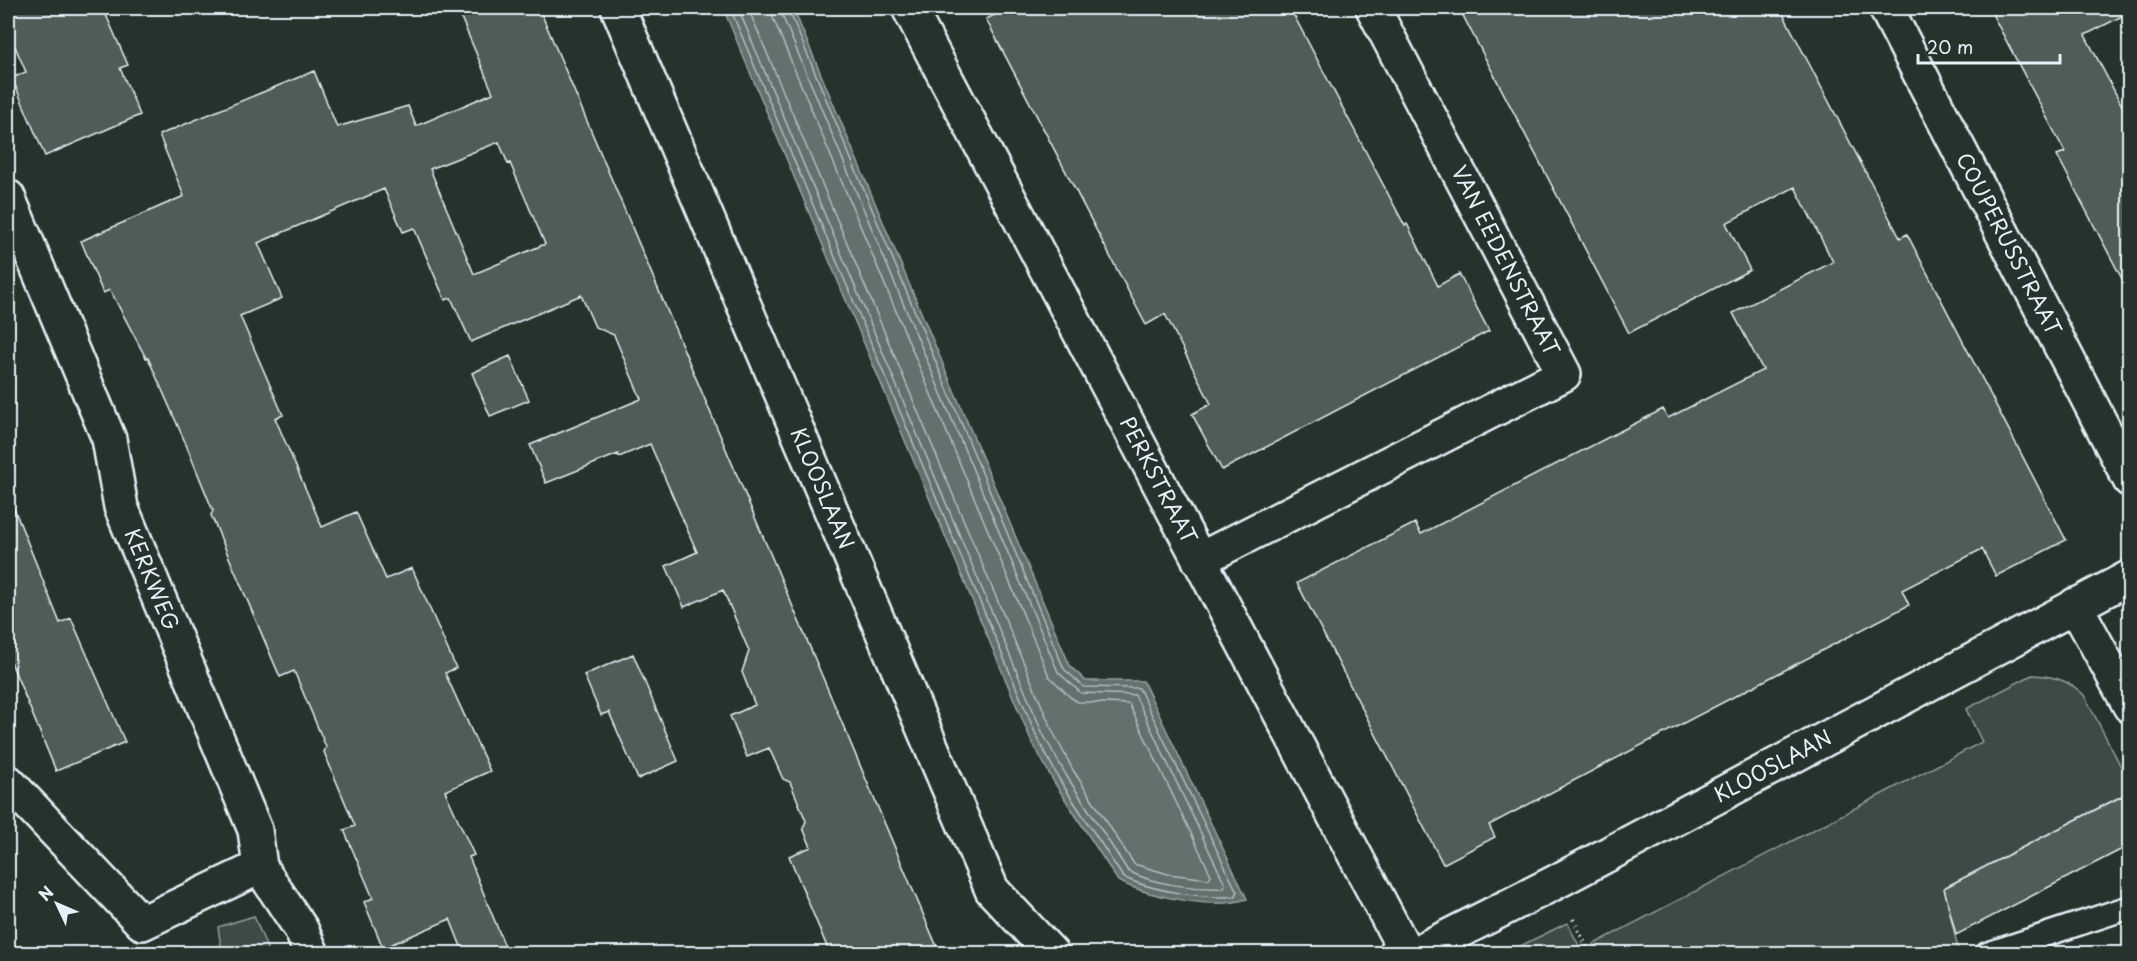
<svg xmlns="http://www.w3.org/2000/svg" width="2137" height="961" viewBox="0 0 2137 961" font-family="'Playpen Sans',sans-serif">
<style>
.green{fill:#3e4b47;stroke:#939ea0;stroke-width:1.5}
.water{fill:#636f6d;stroke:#98a3a5;stroke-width:1.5}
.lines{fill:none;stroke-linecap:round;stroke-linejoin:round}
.shore{stroke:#b3bdc0;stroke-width:1.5}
.building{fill:#505c59;stroke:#e8f1f8;stroke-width:1.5;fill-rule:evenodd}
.service-casing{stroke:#e8f1f8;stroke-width:27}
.minor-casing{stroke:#e8f1f8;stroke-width:38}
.path{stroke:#e8f1f8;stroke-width:4;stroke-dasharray:1.5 4.5;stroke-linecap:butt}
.service{stroke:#26332d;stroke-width:22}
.minor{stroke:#26332d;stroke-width:33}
.labels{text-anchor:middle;stroke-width:4.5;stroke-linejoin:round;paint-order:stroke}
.street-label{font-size:21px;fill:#e8f1f8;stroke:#26332d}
</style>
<rect width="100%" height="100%" fill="#26332d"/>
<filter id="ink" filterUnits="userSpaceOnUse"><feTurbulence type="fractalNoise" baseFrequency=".0167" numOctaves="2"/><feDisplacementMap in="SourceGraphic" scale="12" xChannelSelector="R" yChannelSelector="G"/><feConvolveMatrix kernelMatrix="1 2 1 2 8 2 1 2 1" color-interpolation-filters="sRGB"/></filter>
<g filter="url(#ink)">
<path class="green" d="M2032 675C2053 676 2069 680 2084 695L2129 782V792L1944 888 1959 953 1599 954 1594 944 1982 742 1966 709Z
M254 916 269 953H222L218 927Z
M1567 923 1583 953H1506Z"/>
<path class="water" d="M723 8H793L1070 666 1086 681H1143L1247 899C1213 910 1150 897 1118 881L1054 782 1031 740Z"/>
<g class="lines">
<path class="shore" d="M730 8 1037 737 1059 779 1123 877C1149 890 1207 900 1236 896L1237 892 1139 688 1084 687 1064 669 788 8
M738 8 1043 734 1066 775 1128 871C1155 885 1193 889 1224 888L1225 884 1135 695 1081 693 1058 672 782 15 780 8
M748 8 1052 730 1073 770 1134 864 1168 874 1209 879 1211 875 1129 704 1078 702 1070 697 1049 676 773 18 771 8"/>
</g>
<path class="building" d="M8 8H103L128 65 120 68 140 115 45 156 12 78 26 72 8 30Z
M457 8H539L940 954H830L789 856 811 847 803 828 806 821 790 782 783 779 769 748 747 757 730 716 755 705 742 672 749 651 723 590 684 607 666 566 697 552 650 444 619 457 618 454 546 483 530 445 641 399 614 335 595 327 581 295 471 342 451 298 445 300 414 228 403 232 384 189 258 243 282 298 240 316 283 415 275 418 322 527 356 512 386 579 412 568 456 668 445 673 490 771 445 791 474 855 469 857 508 954H464L450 919 383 948 364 902 373 898 344 830 355 826 324 752 326 747 294 671 280 677 211 515 213 511 185 442 148 358H146L110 290 103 293 81 241 184 196 159 135 314 71 337 127 408 106 416 126 493 93ZM499 142 508 164 510 163 545 244 474 274 430 169Z
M1009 8H1290L1405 226 1407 224 1438 286 1459 274 1489 331 1222 470 1192 414 1211 404 1165 314 1146 325 986 19Z
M1459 8H1780L1900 238 1907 234 2066 540 1996 576 1982 549 1902 590 1909 605 1489 825 1495 837 1443 864 1297 583 1415 523 1421 534 1663 409 1668 418 1763 370 1733 313 1833 262 1795 187 1726 223 1750 270 1629 333Z
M1989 8H2130V12L2085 35 2130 121V294L2057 155 2065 152Z
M510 356 529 400 490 416 472 373Z
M9 496 60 623 71 618 125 742 56 771 8 655Z
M633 654 678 761 638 779 609 712 601 715 584 675Z
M2130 792V845L1956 935 1944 888Z"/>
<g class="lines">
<defs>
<path id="service" d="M1987 954 2130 907"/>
<g id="minor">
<path id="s1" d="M618 8 992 890 1052 954"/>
<path id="s2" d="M909 8 1407 954"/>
<path id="s3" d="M1886 8 2130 480"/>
<path id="s4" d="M8 197 109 439 121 507 255 830 260 867 301 929 312 954"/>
<path d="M1199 560 1564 374 1373 8"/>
<path d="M2075 605 2130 706"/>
<path d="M8 782 142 923 260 867"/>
<path id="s5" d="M1414 954 1554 883 2130 577"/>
</g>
</defs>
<use href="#service" class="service-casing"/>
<use href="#minor" class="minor-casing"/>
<path class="path" d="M1573 919 1590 954"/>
<use href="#service" class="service"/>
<use href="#minor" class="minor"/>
</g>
</g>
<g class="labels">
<g class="street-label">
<text dy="7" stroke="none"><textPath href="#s3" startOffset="266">COUPERUSSTRAAT</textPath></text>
<text transform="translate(1505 261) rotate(63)" y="7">VAN EEDENSTRAAT</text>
<text dy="7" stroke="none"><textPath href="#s2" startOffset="534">PERKSTRAAT</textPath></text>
<text dy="7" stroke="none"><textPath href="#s1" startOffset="522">KLOOSLAAN</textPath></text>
<text dy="7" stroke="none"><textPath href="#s4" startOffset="410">KERKWEG</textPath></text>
<text dy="7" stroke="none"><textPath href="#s5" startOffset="405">KLOOSLAAN</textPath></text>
</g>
</g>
<rect width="2137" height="961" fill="none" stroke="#26332d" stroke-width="30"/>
<rect x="15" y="15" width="2107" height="931" fill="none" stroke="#e8f1f8" stroke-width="2" filter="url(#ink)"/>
<g transform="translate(57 904) rotate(314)" stroke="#26332d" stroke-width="4.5" paint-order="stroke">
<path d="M0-4.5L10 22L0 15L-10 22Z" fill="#e8f1f8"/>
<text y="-9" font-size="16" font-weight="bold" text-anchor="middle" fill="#e8f1f8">N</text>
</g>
<path d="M1918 54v9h142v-9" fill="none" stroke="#e8f1f8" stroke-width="3"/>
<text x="1927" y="54" font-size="18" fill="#e8f1f8" stroke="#26332d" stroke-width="4.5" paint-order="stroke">20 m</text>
</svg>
